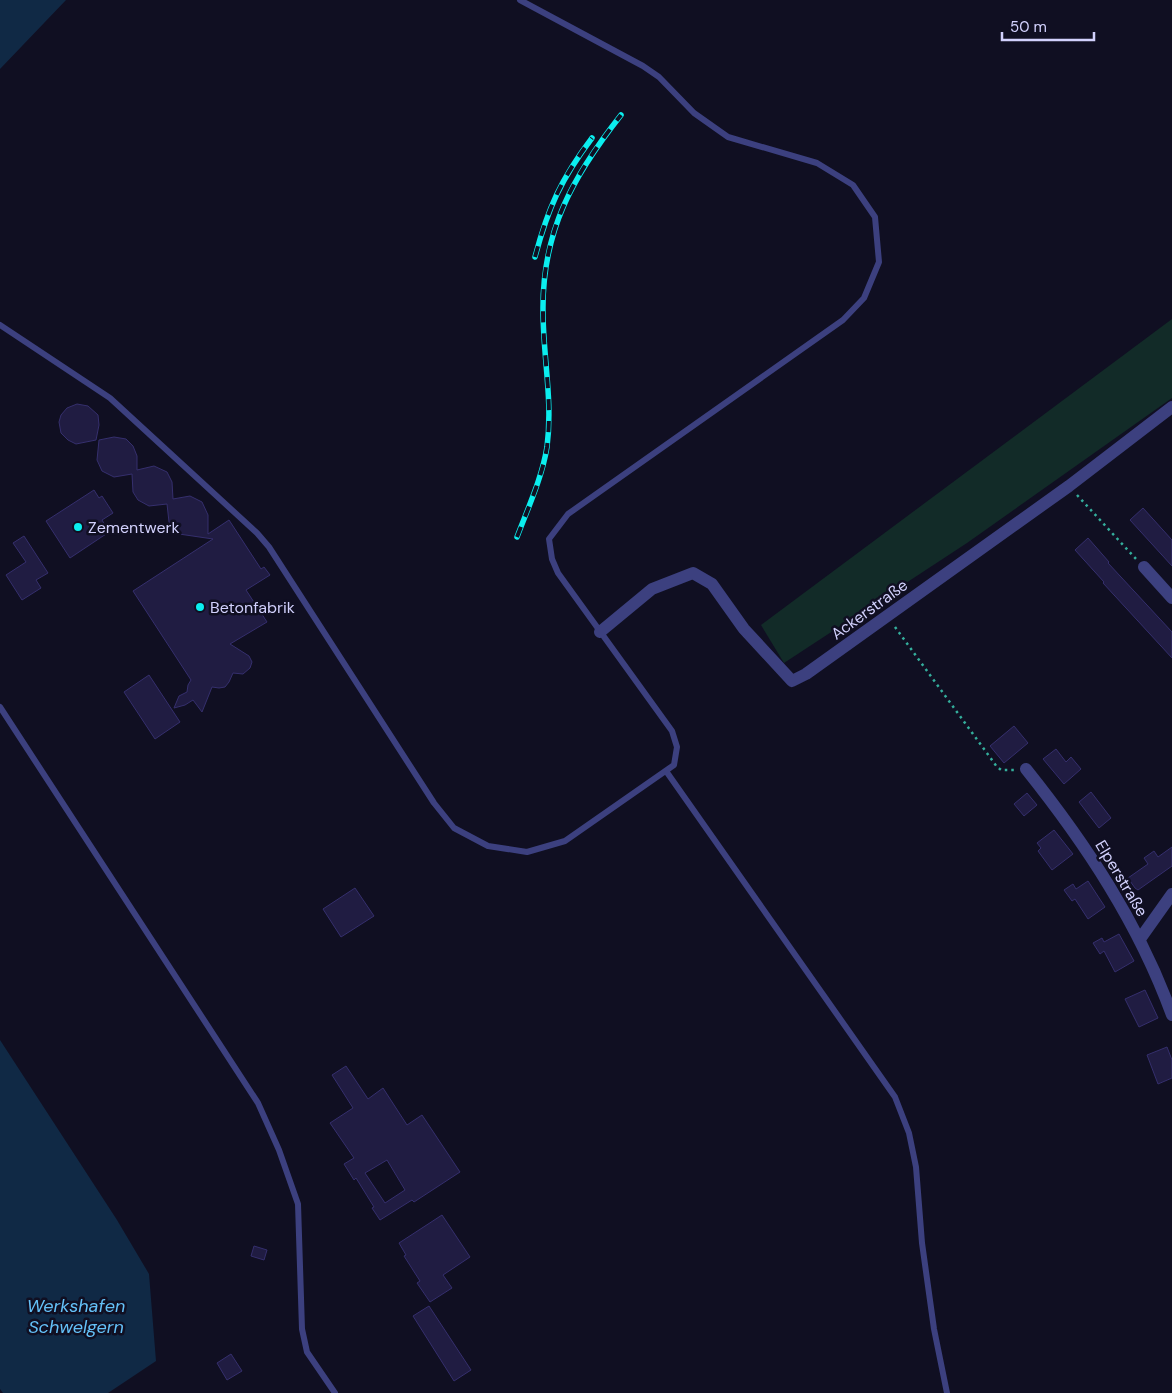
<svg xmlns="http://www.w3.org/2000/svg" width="1172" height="1393" viewBox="0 0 1172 1393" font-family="'DM Sans',sans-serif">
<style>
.green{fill:#122b28}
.water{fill:#102945}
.building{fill:#201c42;stroke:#352f6d;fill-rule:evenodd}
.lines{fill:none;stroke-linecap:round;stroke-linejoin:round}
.path{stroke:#34ae9c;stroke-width:2.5;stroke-dasharray:2.5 4;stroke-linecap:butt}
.service{stroke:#3c407f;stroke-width:6}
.minor{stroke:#3c407f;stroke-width:12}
.rail-casing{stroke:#0beeef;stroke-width:5.5}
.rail{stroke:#100f22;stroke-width:4;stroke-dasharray:11;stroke-linecap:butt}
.poi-dot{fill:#0beeef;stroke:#100f22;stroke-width:2}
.labels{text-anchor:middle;stroke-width:5;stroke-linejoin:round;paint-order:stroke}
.poi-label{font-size:16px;fill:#d2d1fd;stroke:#100f22;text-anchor:start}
.street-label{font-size:16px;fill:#d2d1fd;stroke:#100f22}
.water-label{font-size:18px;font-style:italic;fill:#64c1f8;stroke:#100f22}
</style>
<rect width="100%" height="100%" fill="#100f22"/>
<path class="green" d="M1172 319V398L967 543 784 663 761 625Z"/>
<path class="water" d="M0 0H66L0 69Z
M0 1040 117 1220 149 1274 156 1361 108 1393H3L0 1389Z"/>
<path class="building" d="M77 404 88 406 98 415 99 425 96 440 76 444 68 440 61 433 59 422 61 415 67 408Z
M114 437 126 439 133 446 137 456V470L154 466 167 472 172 482 173 499 190 496 202 502 208 515V534L229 520 261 569 264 567 270 575 246 590 267 622 230 644 249 656 252 662 250 668 243 674 233 673 229 682 225 687 219 688 212 687 202 712 193 700 185 705 174 708 179 696 187 692 188 685 191 680 133 591 213 539 179 534 173 530 169 522 167 504 149 506 138 500 133 492 132 474 114 477 102 471 97 460 99 440Z
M94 490 99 498 102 496 113 513 102 520 109 532 70 558 46 521Z
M1143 508 1172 540V566L1130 520Z
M24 536 48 573 36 580 41 588 22 600 6 575 26 562 13 543Z
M1088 538 1109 562 1108 563 1172 632V658L1103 583 1104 582 1075 550Z
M149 675 180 722 155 739 124 692Z
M1014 726 1028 743 1004 763 990 746Z
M1056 749 1066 762 1071 757 1081 769 1064 784 1043 759Z
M1091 792 1111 818 1099 828 1079 802Z
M1027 793 1037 805 1024 816 1014 804Z
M1054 830 1073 854 1052 870 1038 851 1041 848 1037 843Z
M1172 847V866L1138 890 1135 888 1128 878 1148 864 1144 858 1154 851 1158 857Z
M1088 881 1105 907 1088 919 1075 899 1072 901 1064 890 1073 884 1076 889Z
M355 888 374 916 341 937 323 909Z
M1119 934 1134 961 1115 972 1104 951 1100 954 1093 943 1102 938 1104 942Z
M1145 990 1158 1018 1139 1027 1125 999Z
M1167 1047 1172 1060V1078L1158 1084 1147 1055Z
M346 1066 368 1099 383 1088 407 1125 422 1115 460 1172 414 1202 412 1200 380 1220 372 1208 374 1207 356 1178 354 1180 344 1164 354 1158 330 1123 353 1108 332 1075ZM387 1160 405 1190 385 1203 365 1173Z
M442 1215 470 1257 443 1275 452 1288 430 1302 417 1283 420 1281 404 1256 406 1255 399 1243Z
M254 1246 267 1250 264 1260 251 1256Z
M429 1306 471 1370 454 1381 413 1316Z
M231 1354 242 1371 227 1380 217 1363Z"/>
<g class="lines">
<path class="path" d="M1077 495 1136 559
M895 627 997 767 1001 770H1016"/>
<path class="service" d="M0 325 110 398 257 533 269 547 434 803 454 828 488 846 527 852 565 841 674 765 677 747 672 731 558 573 552 559 549 539 568 514 843 320 864 298 879 262 875 217 853 185 817 163 728 137 694 113 659 77 643 66 520 0
M0 707 258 1103 279 1150 298 1204 302 1329 307 1352 335 1393
M666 771 895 1097 909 1133 916 1167 922 1243 934 1329 947 1393"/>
<path class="minor" d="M1144 567 1172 598
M600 632 652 589 693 573 712 584 744 629 792 681 806 674 1069 486 1172 407
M1026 769C1086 844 1139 924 1172 1015
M1140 939 1172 894"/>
<defs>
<path id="rail" d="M535 257C548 208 561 179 592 138
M517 537C528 508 542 478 547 447 553 400 543 357 543 311 542 231 573 176 621 115"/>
</defs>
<use href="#rail" class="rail-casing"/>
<use href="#rail" class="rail"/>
</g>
<g class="poi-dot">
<circle cx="78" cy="527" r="5"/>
<circle cx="200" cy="607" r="5"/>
</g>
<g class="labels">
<g class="poi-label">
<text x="88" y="533">Zementwerk</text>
<text x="210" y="613">Betonfabrik</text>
</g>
<g class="street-label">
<text transform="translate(869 609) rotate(-36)" y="6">Ackerstraße</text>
<text transform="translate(1122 878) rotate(59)" y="6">Elperstraße</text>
</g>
<g class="water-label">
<text x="76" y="1312">Werkshafen<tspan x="76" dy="21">Schwelgern</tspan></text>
</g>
</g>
<path d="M1002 32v8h92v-8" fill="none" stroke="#d2d1fd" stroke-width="2.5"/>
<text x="1010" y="32" font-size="15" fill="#d2d1fd" stroke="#100f22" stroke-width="4" paint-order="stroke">50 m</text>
</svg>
